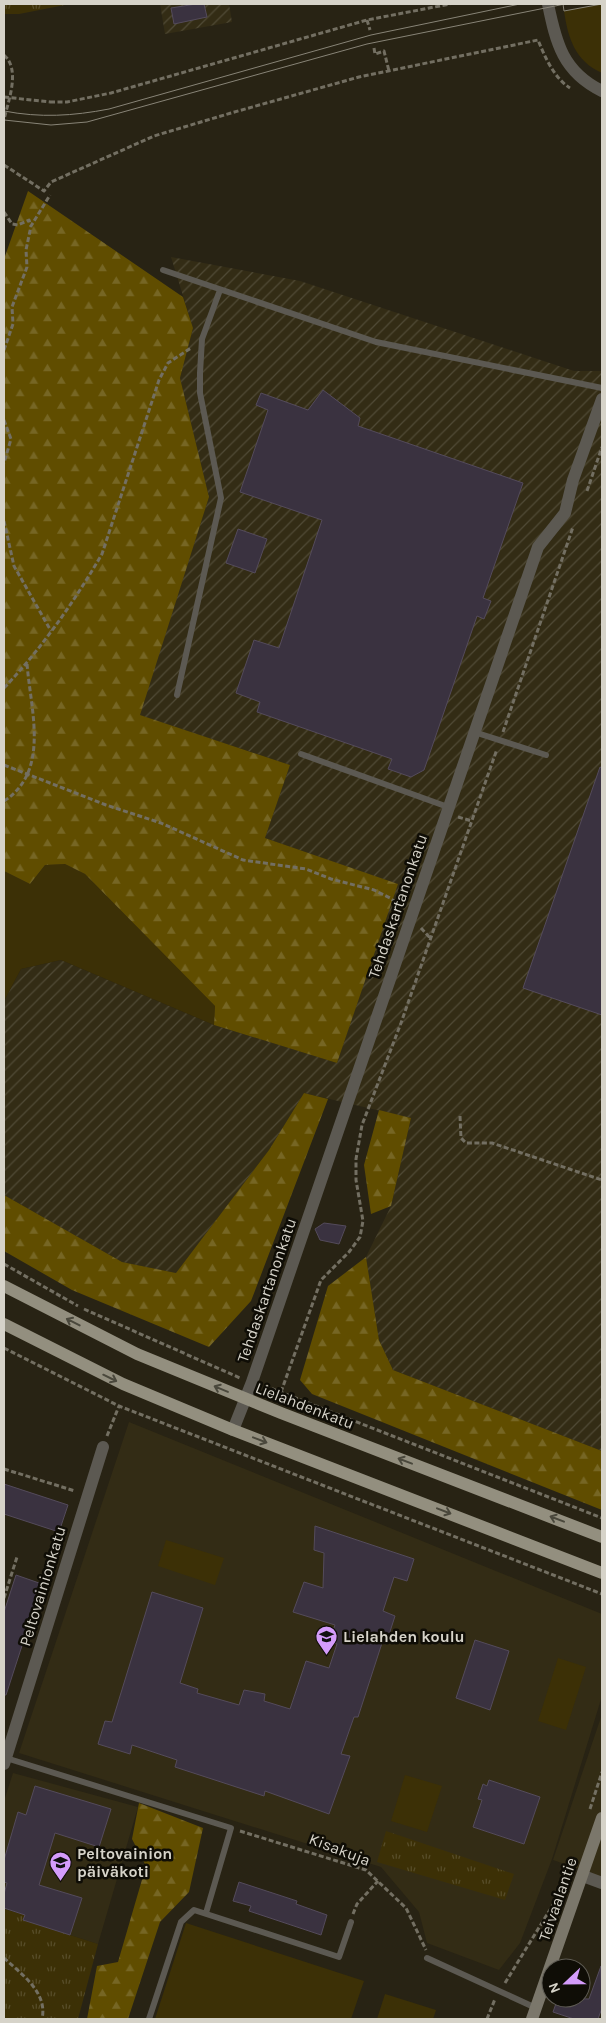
<svg xmlns="http://www.w3.org/2000/svg" width="606" height="2023" viewBox="0 0 606 2023" font-family="Karla,sans-serif">
<style>
.built{fill:#332c15}
.industrial{fill:url(#industrial-furrows)}
.green{fill:#3c3006}
.forest{fill:url(#forest-firs)}
.park{fill:url(#park-tufts)}
.building{fill:#3a3240;stroke:#544b5b}
.lines{fill:none;stroke-linecap:round;stroke-linejoin:round}
.path{stroke:#736f62;stroke-width:3;stroke-dasharray:5 2.5;stroke-linecap:butt}
.service{stroke:#5c5952;stroke-width:6}
.minor{stroke:#5c5952;stroke-width:12}
.secondary{stroke:#7b776b;stroke-width:12}
.primary{stroke:#938f7f;stroke-width:12}
.tram{stroke:#888477;stroke-width:1}
.path-bridge{stroke:#736f62;stroke-width:3;stroke-dasharray:5 2.5;stroke-linecap:butt}
.oneway{stroke:#4a483c}
.labels{text-anchor:middle;stroke-width:5;stroke-linejoin:round;paint-order:stroke}
.street-label{font-size:16px;fill:#d6d3c9;stroke:#0f0d06}
.poi-label{font-size:16px;font-weight:bold;fill:#d6d3c9;stroke:#0f0d06;text-anchor:start}
</style>
<defs>
<pattern id="industrial-furrows" width="10" height="10" patternUnits="userSpaceOnUse" patternTransform="scale(1.25)"><rect width="10" height="10" fill="#332c15"/><path d="M-1 1l2-2M0 10L10 0M9 11l2-2" fill="none" stroke="#504a36"/></pattern>
<pattern id="forest-firs" width="22" height="20" patternUnits="userSpaceOnUse" patternTransform="scale(1.25)"><rect width="22" height="20" fill="#604d00"/><path d="M5 1l3.5 6h-7zM16 11l3.5 6h-7z" fill="#766624"/></pattern>
<pattern id="park-tufts" width="24" height="20" patternUnits="userSpaceOnUse" patternTransform="scale(1.25)"><rect width="24" height="20" fill="#3c3006"/><path d="M3 7l-1-3M5 7V3M7 7l1-3M15 17l-1-3M17 17v-4M19 17l1-3" fill="none" stroke="#574d29"/></pattern>
</defs>
<rect width="100%" height="100%" fill="#282314"/>
<path class="built" d="M129 1422 602 1614V1696L552 1859 520 1943 499 1970 427 1943 419 1912 381 1867 19 1753Z
M602 1714V1877L553 1860Z
M13 1773 138 1807 98 1944 23 1920 24 1914 4 1909V1801Z"/>
<path class="industrial" d="M160 4H229L232 22 165 34Z
M171 257 300 281 574 371H602V1451L393 1370 379 1340 366 1257 391 1206 411 1118 304 1093 269 1150 176 1273 122 1262 4 1195V1001L21 969 61 960 214 1025 337 1063 397 884 265 838 290 765 139 715 209 497 180 378 193 328Z"/>
<path class="green" d="M602 4V73C575 61 568 38 564 11Z
M65 864 85 874 215 1006 214 1025 61 960 21 969 4 1001V871L30 884 45 865Z
M166 1540 224 1558 215 1585 158 1566Z
M558 1658 586 1667 566 1730 538 1721Z
M405 1775 442 1786 427 1832 391 1821Z
M186 1923 364 1981 351 2019H155Z
M385 1994 436 2010 433 2019H377Z"/>
<path class="forest" d="M28 191 183 297 193 328 180 378 209 497 140 715 290 765 265 838 398 884 337 1063 214 1025 215 1006 85 874 65 864 45 865 30 884 4 871V259Z
M304 1093 328 1099 251 1301 209 1347 72 1290 4 1251V1195L122 1262 176 1273 269 1150Z
M379 1110 411 1118 391 1206 371 1214 364 1165Z
M366 1257 379 1340 393 1370 602 1451V1510L312 1394 300 1380 328 1286Z
M139 1803 203 1828 189 1892 160 1922 128 2019H87L97 1966 118 1962 146 1866 132 1839Z"/>
<path class="park" d="M4 4H70L19 14H4Z
M386 1831 514 1874 505 1900 377 1862Z
M4 1909 25 1915 23 1920 98 1944 78 2019H4Z"/>
<path class="building" d="M196 4H204L207 17 174 24 171 8Z
M323 390 360 418 358 426 523 483 483 598 491 601 484 619 477 616 424 770 411 777 388 769 392 759 257 712 260 702 236 693 254 640 279 648 322 520 240 492 268 410 256 405 261 393 308 410Z
M238 529 267 539 255 573 226 563Z
M600 767 602 768V1015L523 988Z
M324 1223 346 1226 339 1244 320 1240 315 1229Z
M4 1484 68 1505 59 1532 4 1514Z
M315 1526 414 1559 407 1581 394 1577 383 1611 395 1616 386 1644 382 1643 358 1717H354L341 1754 350 1756 329 1814 265 1791 264 1796 175 1767 177 1760 132 1745 130 1754 98 1744 105 1721 112 1722 152 1592 203 1608 180 1683 198 1689 197 1693 239 1705 244 1690 265 1694 264 1701 290 1709 306 1661 329 1668 337 1644 329 1641 335 1625 293 1612 304 1582 323 1588 324 1553 314 1550Z
M16 1575 42 1584 6 1695H4V1612Z
M475 1640 509 1651 490 1710 456 1698Z
M489 1780 540 1797 524 1844 473 1827 482 1800 478 1799 483 1784 487 1786Z
M35 1786 111 1809 99 1847 55 1833 39 1885 82 1898 70 1935 23 1920 25 1915 4 1908V1894L7 1883 4 1882V1860L18 1812 26 1815Z
M239 1882 297 1901 296 1904 327 1915 321 1935 249 1911 251 1906 233 1901Z
M601 1966 602 2008 598 2019H574L553 2012 558 1998 589 1999Z"/>
<g class="lines">
<path class="path" d="M367 20 370 30
M374 48 375 54 384 51 389 71
M4 55C21 70 8 101 4 120
M50 102H67L111 93 367 20 450 4
M4 165 44 191 51 182 154 136 231 113 359 77 538 40C545 57 554 78 570 88
M4 212 12 224 18 225 29 220 31 226
M4 350 13 324 12 307 27 267 26 250 31 226 50 195
M4 420 11 439 4 463
M587 491 602 447
M4 521 14 566 51 631
M4 688C42 648 74 602 102 554L159 380 168 363 191 348
M503 732 573 527
M4 765 106 805 161 823 243 860 306 869 331 879 374 890 390 898 402 907
M4 801C51 771 30 708 27 663
M458 817 472 821
M421 928 431 939
M460 1116 461 1138 466 1143H492L602 1180
M4 1264 78 1306
M84 1309 240 1378
M4 1348 119 1406 602 1594
M265 1386 602 1518
M281 1392 321 1280 349 1252 360 1237 363 1221 356 1180V1159L362 1125 401 1023 497 749
M107 1436 119 1406
M4 1469 75 1491
M4 1598 17 1557
M590 1809 602 1772
M240 1831 366 1870 406 1908 426 1950
M353 1914 357 1904 378 1881
M4 1958C21 1974 48 1992 42 2019
M505 1983 559 1895
M487 2019 495 1999"/>
<path class="service" d="M163 270 376 342 602 388
M177 695 221 498 200 393V373L202 339 220 290
M474 732 546 755
M301 754 448 807
M6 1758 231 1828 206 1913
M427 1958 536 2008
M149 2019 181 1922 194 1910 339 1957 351 1922"/>
<path class="minor" d="M548 4C556 43 563 72 602 91
M233 1430 252 1382 538 547 565 513 573 480 602 399
M4 1764 103 1447
M583 1876 602 1883"/>
<path class="secondary" d="M532 2019 602 1818"/>
<path class="primary" d="M4 1286 137 1354 281 1413 602 1537
M4 1324 123 1384 233 1430 602 1573"/>
<path class="tram" d="M563 4 564 11 602 4
M4 111C40 118 73 116 109 109L371 35 520 4
M4 120 51 125 87 122 367 44 565 4"/>
<path class="path-bridge" d="M4 97 50 102"/>
</g>
<defs><path id="oneway-shaft" d="M-6 0H5M1.5-3L5.5 0L1.5 3" fill="none" stroke-width="1.6" stroke-linecap="round" stroke-linejoin="round" transform="scale(1.25)"/></defs>
<g class="oneway">
<use href="#oneway-shaft" transform="translate(73 1322) rotate(-153)"/>
<use href="#oneway-shaft" transform="translate(110 1378) rotate(26)"/>
<use href="#oneway-shaft" transform="translate(221 1389) rotate(-157)"/>
<use href="#oneway-shaft" transform="translate(260 1440) rotate(21)"/>
<use href="#oneway-shaft" transform="translate(405 1461) rotate(-159)"/>
<use href="#oneway-shaft" transform="translate(444 1511) rotate(21)"/>
<use href="#oneway-shaft" transform="translate(557 1519) rotate(-159)"/>
</g>
<defs>
<symbol id="school-pin" viewBox="-11 -11 22 30"><path d="M0 17L-7.5 6A9.5 9.5 0 1 1 7.5 6Z" fill="#d49cfb" stroke="#0f0d06"/><path d="M0-5L7-2L0 1L-7-2ZM-4 1L0 2.5L4 1V4Q0 6-4 4Z" fill="#111"/></symbol>
</defs>
<g fill-rule="evenodd">
<use href="#school-pin" x="314" y="1624" width="25" height="34"/>
<use href="#school-pin" x="48" y="1850" width="25" height="34"/>
</g>
<g class="labels">
<g class="street-label">
<text transform="translate(397 906) rotate(-71)" y="6">Tehdaskartanonkatu</text>
<text transform="translate(266 1290) rotate(-71)" y="6">Tehdaskartanonkatu</text>
<text transform="translate(305 1405) rotate(21)" y="6">Lielahdenkatu</text>
<text transform="translate(42 1586) rotate(-73)" y="6">Peltovainionkatu</text>
<text transform="translate(340 1849) rotate(21)" y="6">Kisakuja</text>
<text transform="translate(557 1899) rotate(-71)" y="6">Teivaalantie</text>
</g>
<g class="poi-label">
<text x="343" y="1642">Lielahden koulu</text>
<text x="77" y="1859">Peltovainion<tspan x="77" dy="18">päiväkoti</tspan></text>
</g>
</g>
<rect width="606" height="2023" fill="none" stroke="#d6d3c9" stroke-width="10"/>
<g transform="translate(566 1983) rotate(248)"><circle r="24" fill="#0f0d06" stroke="#5f5c54"/>
<path d="M0-4L9 19L0 12L-9 19Z" fill="#d49cfb"/>
<text y="-8" font-size="14" font-weight="bold" text-anchor="middle" fill="#d6d3c9">N</text>
</g>
</svg>
